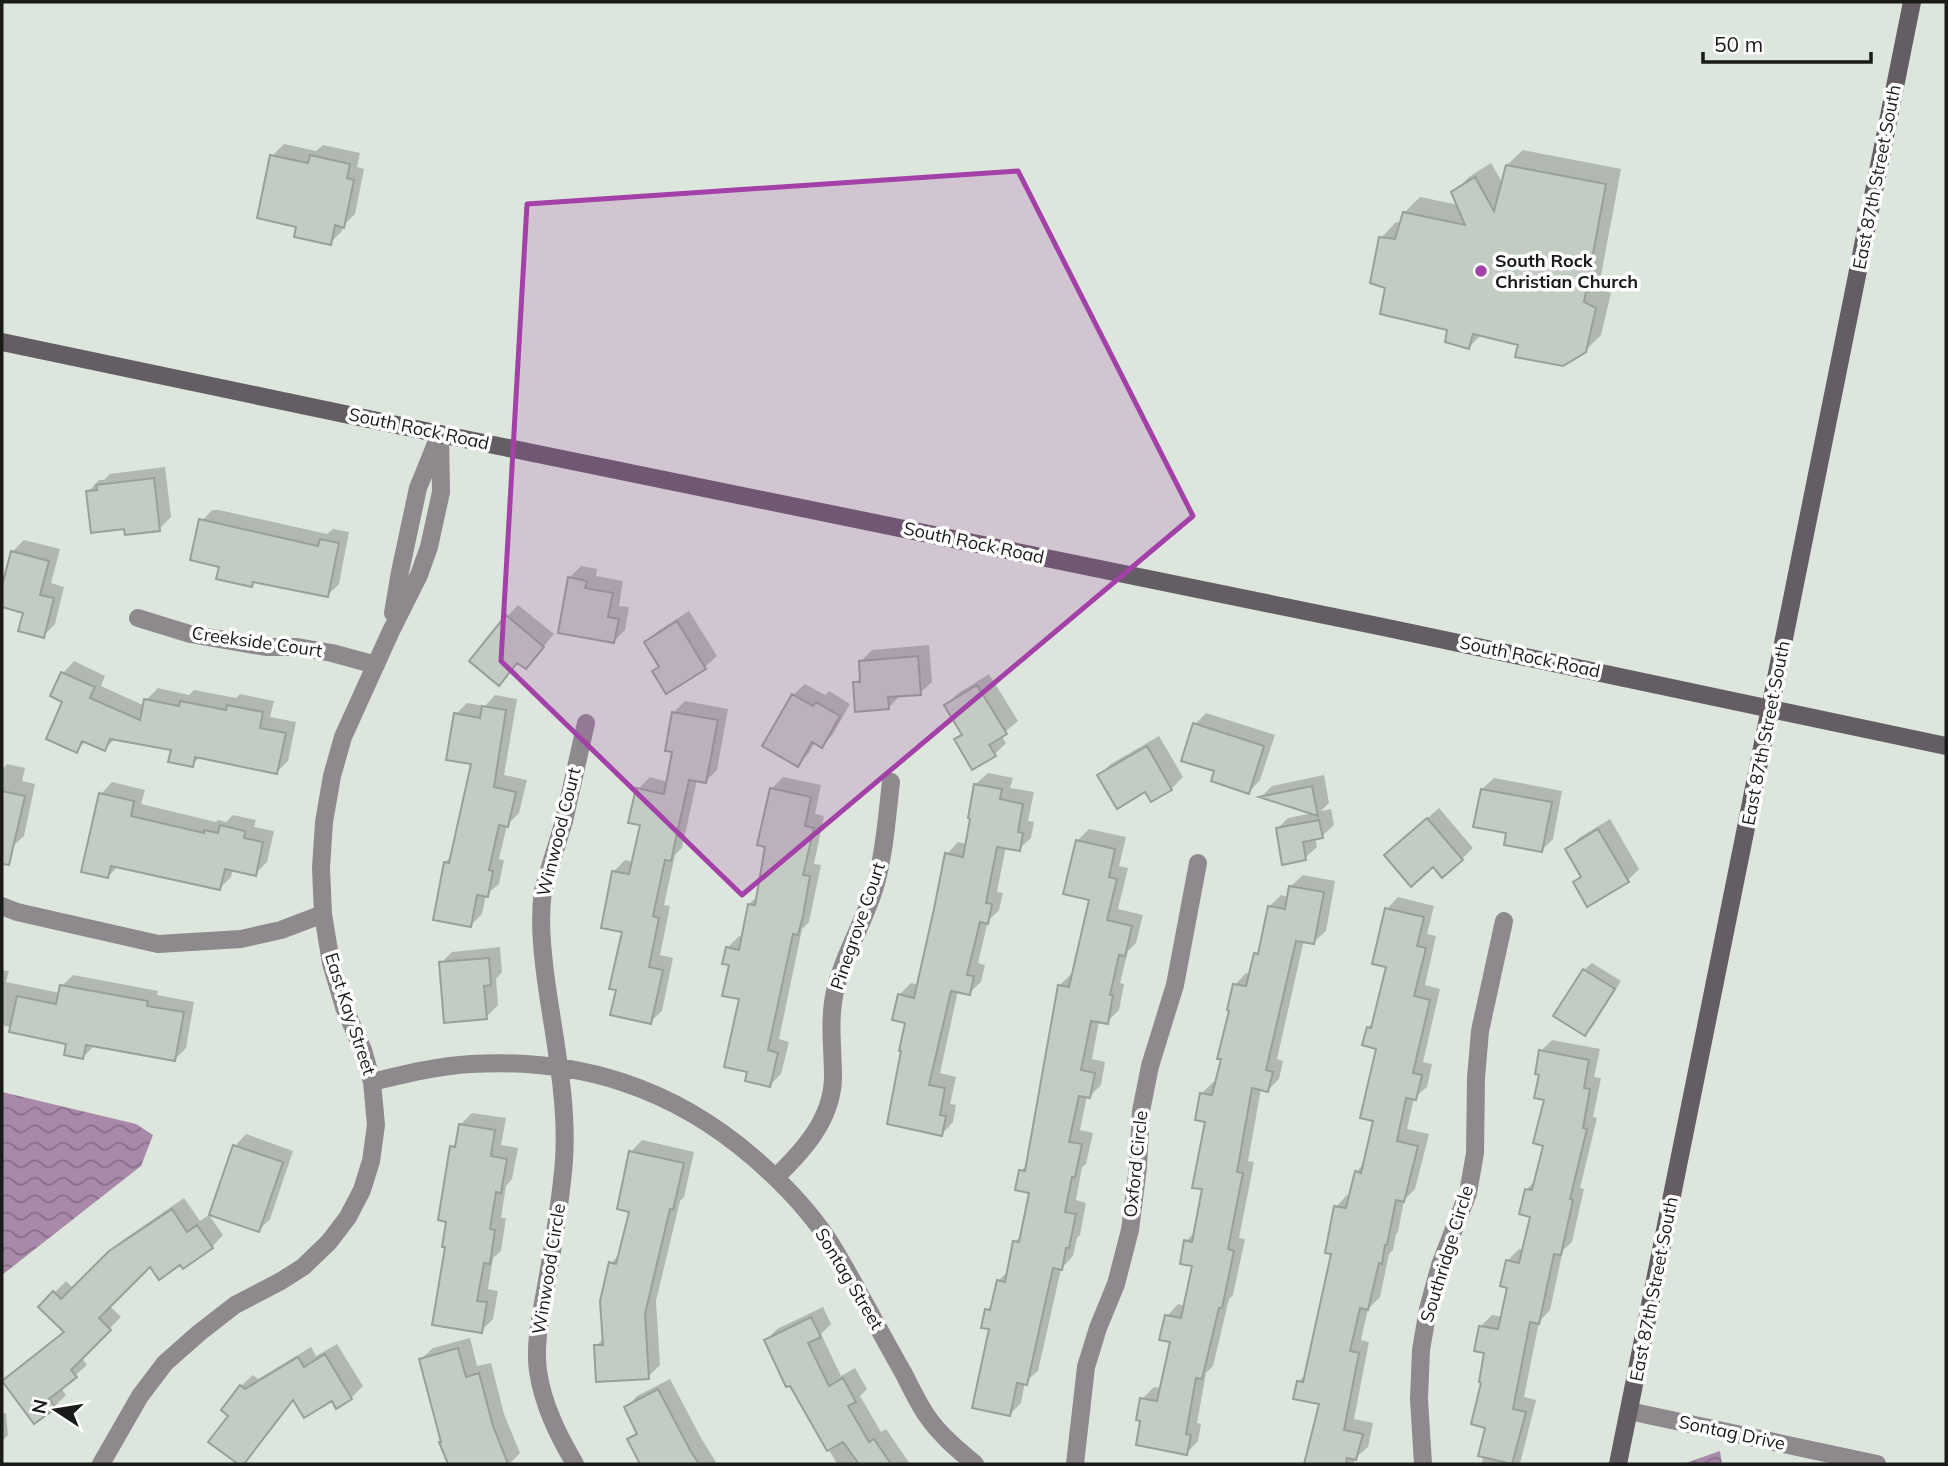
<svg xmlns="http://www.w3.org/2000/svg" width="1948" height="1466" viewBox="0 0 1948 1466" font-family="Mulish,sans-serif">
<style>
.water{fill:url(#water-waves)}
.shadow{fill:#0003}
.building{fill:#c3ccc2;stroke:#98a097;stroke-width:2}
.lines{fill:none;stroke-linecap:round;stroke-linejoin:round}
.street{stroke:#8d898d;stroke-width:18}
.secondary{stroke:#645e64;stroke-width:18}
.marked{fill:#a341a8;fill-opacity:0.2;stroke:#a341a8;stroke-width:5;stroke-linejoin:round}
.poi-dot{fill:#a341a8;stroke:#fff;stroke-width:2.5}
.labels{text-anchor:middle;stroke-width:7;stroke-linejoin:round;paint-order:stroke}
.street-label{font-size:18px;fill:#181b18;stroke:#fff}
.poi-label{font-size:18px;font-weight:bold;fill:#181b18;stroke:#fff;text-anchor:start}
</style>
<defs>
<pattern id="water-waves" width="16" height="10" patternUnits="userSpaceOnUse" patternTransform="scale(1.75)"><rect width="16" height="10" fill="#a889a9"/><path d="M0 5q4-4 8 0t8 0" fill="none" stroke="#886f89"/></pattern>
</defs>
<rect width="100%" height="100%" fill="#dde6dc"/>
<path class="water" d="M2 1092 136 1124 153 1135 141 1166 2 1275Z
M1720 1451 1722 1464H1683Z"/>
<path class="shadow" d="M284 144 316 151 323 145 360 153 357 167 364 169 355 214 343 226 342 231 330 243 298 226 272 156Z
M1523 150 1621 169 1599 286 1611 293 1601 335 1585 351 1520 343 1482 334 1469 347 1449 328 1387 287 1381 238 1396 222 1401 223 1404 213 1420 197 1459 205 1453 193 1469 177 1491 163 1503 184 1507 165Z
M165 467 171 517 159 529 126 527 88 492 99 480H104L110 474Z
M212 510H219L327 534 333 529 349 532 339 584 327 596 255 581 251 585 201 522Z
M24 540 60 549 51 583 64 587 55 624 43 636 25 611 2 605V593L12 552Z
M581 566 597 569 596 576 623 581 619 606 629 607 625 630 614 641 569 578Z
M518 605 554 634 526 667 519 661 499 683 507 617Z
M689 611 717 656 705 667 666 692 654 671 660 665 646 642 658 631Z
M929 645 932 682 920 693 901 695 889 707 855 683 862 676 860 662 872 650Z
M74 661 105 676 101 686 145 706 146 700 158 688 189 695 194 690 236 698 240 694 274 701 270 717 296 722 288 761 277 772 200 757 192 765 173 749 116 738 104 749 86 741 76 751 65 701 63 673Z
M989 674 1018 721 1001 735 1006 743 995 754 956 739 963 733 946 705 957 694Z
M805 684 825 695 829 691 850 704 833 734 822 746 815 742 809 753 798 765 793 695Z
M495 695 517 699 504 775 527 780 519 813 507 825 499 859 504 860 499 884 486 895 482 914 471 925 445 862 452 856 473 763 456 714 467 703 485 706Z
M685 701 728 709 717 770 706 781 697 780 682 848 675 855 664 905 670 906 660 955 673 958 662 1011 650 1022 618 989 624 931 613 872 625 860 634 862 642 824 638 789 650 777 668 782 674 750 673 713Z
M1206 713 1275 735 1260 780 1249 792 1195 724Z
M1159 736 1183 777 1171 789 1146 790 1099 775 1111 764Z
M7 764 25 768 22 781 35 784 24 836 12 847 2 845V770Z
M988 773 1013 778 1010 788 1034 792 1028 821 1034 822 1031 838 1019 849 1006 846 997 892 1003 893 999 910 988 921 978 963 985 965 981 982 969 993 958 991 940 1073 956 1077 950 1104 956 1105 953 1122 942 1134 899 995 911 983 919 985 947 854 958 842 967 844 976 784Z
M1324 775 1329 803 1321 811 1331 809 1334 825 1322 836 1315 838 1317 847 1305 858 1277 829 1288 818 1313 813 1262 796 1272 786Z
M783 777 821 785 815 814 824 816 814 864 821 865 809 922 802 929 779 1039 789 1042 781 1074 770 1085 749 1070 741 998 727 948 739 936 743 937 749 904 758 896 767 845 772 788Z
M1494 778 1562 791 1553 839 1542 850 1508 832 1482 789Z
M112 782 145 790 141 804 216 822 218 820 226 822 233 815 256 820 254 827 274 831 267 862 255 874 233 869 231 877 220 888 118 866 108 877 101 794Z
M1439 808 1473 848 1462 859 1433 865 1398 844Z
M1610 819 1639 869 1628 880 1575 882 1582 875 1567 849 1579 838Z
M1089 829 1126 837 1119 866 1128 868 1118 909 1143 915 1136 943 1128 951 1120 983 1124 984 1119 1010 1107 1022 1099 1021 1092 1059 1105 1062 1101 1085 1089 1097 1087 1096 1080 1130 1093 1133 1086 1164 1082 1167 1076 1200 1086 1203 1080 1235 1077 1238 1073 1256 1061 1269 1038 1371 1025 1382 1021 1403 1010 1414 987 1310 993 1304 998 1281 1009 1270 1015 1242 1023 1233 1031 1191 1021 1171 1028 1163 1059 986 1071 974 1074 975 1091 899 1078 840Z
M1303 875 1335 881 1326 931 1314 942 1304 940 1277 1059 1283 1061 1279 1079 1268 1090 1261 1089 1248 1161 1254 1162 1239 1238 1245 1239 1233 1295 1229 1299 1213 1366 1206 1373 1197 1423 1201 1424 1198 1441 1187 1453 1142 1399 1154 1387 1161 1388 1172 1341 1167 1316 1178 1304 1185 1306 1194 1265 1186 1241 1195 1232 1204 1188 1207 1121 1201 1094 1213 1082 1217 1083 1235 985 1246 973 1251 974 1255 954 1261 949 1269 907 1281 895 1289 897 1291 886Z
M1398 897 1434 906 1427 934 1436 936 1425 985 1440 989 1423 1062 1432 1064 1427 1087 1414 1098 1407 1129 1429 1134 1415 1189 1404 1200 1398 1232 1396 1234 1393 1250 1389 1254 1380 1297 1368 1309 1361 1340 1369 1342 1354 1419 1373 1423 1368 1447 1355 1458 1353 1464H1306L1321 1403 1298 1382 1307 1373 1333 1253 1336 1207 1347 1195 1351 1196 1356 1172 1365 1163 1376 1120 1378 1047 1368 1028 1375 1021 1388 966 1387 909Z
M500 947 502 972 496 979 498 1005 486 1017 441 963 452 952Z
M1592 963 1621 981 1593 1026 1585 1034 1584 970Z
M2 970 9 971 6 982 60 993 62 986 73 975 158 991 157 995 194 1002 186 1048 175 1059 94 1046 83 1057 68 1043 2 1025Z
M1552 1040 1600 1049 1594 1077 1601 1078 1593 1117 1597 1118 1580 1188 1584 1189 1572 1242 1563 1250 1550 1310 1539 1322 1524 1397 1536 1400 1520 1464H1482L1487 1427 1483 1381 1486 1352 1480 1327 1492 1315 1503 1317 1509 1286 1507 1261 1519 1249 1524 1250 1532 1215 1526 1190 1536 1180 1545 1144 1546 1098 1541 1073V1051Z
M472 1113 506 1118 501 1145 518 1148 512 1179 506 1186 501 1218H506L501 1251 493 1258 488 1289 498 1291 493 1319 481 1331 447 1246 452 1147 458 1140 461 1124Z
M246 1134 293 1151 270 1219 259 1230 235 1146Z
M642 1140 694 1152 684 1197 680 1201 656 1301 660 1365 648 1377 596 1346 604 1338 611 1263 621 1253 631 1211V1152Z
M184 1198 200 1221 209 1215 223 1235 212 1247 181 1263 151 1264 109 1305 121 1317 81 1357 87 1365 61 1388 66 1395 55 1406 3 1381 15 1370 65 1331 40 1307 66 1281 74 1289 123 1240Z
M823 1307 831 1324 821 1334 841 1376 855 1368 867 1389 860 1396 881 1432 886 1429 910 1464H837L766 1340 777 1329Z
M470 1338 477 1366 491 1363 504 1414 520 1453 509 1464H457L421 1359 433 1348Z
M337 1344 363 1386 351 1398 295 1399 253 1453 242 1464 211 1441 230 1415 241 1386 253 1375 258 1379 311 1347 316 1356Z
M670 1379 701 1438 717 1464H657L649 1452 629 1440 638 1431 626 1408 637 1396Z
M6 1413 8 1435 2 1441V1414Z"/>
<path class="building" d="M270 155 308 163 310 155 350 164 347 178 354 180 344 228 335 225 331 245 294 237 296 227 257 218Z
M1506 165 1606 184 1584 302 1596 308 1586 352 1563 366 1515 357 1518 345 1473 334 1469 349 1445 342 1447 330 1380 314 1385 288 1370 283 1379 237 1395 239 1403 212 1465 225 1451 192 1475 177 1494 211Z
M154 478 160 531 125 535 124 529 91 533 86 491 97 490 96 485Z
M199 519 318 546 320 539 339 543 328 597 253 582 252 587 216 579 219 567 190 560Z
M11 551 49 561 40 595 54 598 44 638 18 631 23 613 2 607V586Z
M568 577 587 581 585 588 613 593 608 617 619 619 614 643 558 633Z
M506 615 544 647 526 669 517 663 499 686 469 661Z
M677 621 706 669 666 694 652 671 659 667 644 642Z
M918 656 921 695 888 697 889 709 855 712 853 682H860L859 661Z
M61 672 95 687 90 698 140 720 144 699 179 706 180 701 226 710 227 705 263 712 260 728 286 733 277 774 195 757 193 767 168 762 171 750 110 739 105 751 82 741 77 753 46 739 62 702 50 696Z
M977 685 1007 734 989 745 996 756 972 770 954 739 962 735 944 705Z
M792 694 813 706 816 702 840 716 822 748 812 742 798 767 762 746Z
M482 706 506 710 494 787 516 792 508 827 499 825 489 870 493 871 488 897 477 895 471 927 433 920 444 862 449 863 471 764 446 760 454 713 480 718Z
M672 712 718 720 706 783 689 780 671 861 665 860 653 916 659 918 649 967 663 970 651 1024 610 1015 616 990 609 989 622 932 601 928 612 871 629 874 640 825 628 823 636 788 664 794 672 752 665 751Z
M1193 723 1264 746 1249 794 1211 781 1214 771 1181 761Z
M1147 746 1172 790 1151 802 1145 792 1117 809 1097 775Z
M974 784 1002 789 1000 799 1023 804 1018 832 1023 833 1020 851 997 847 986 903 992 904 988 924 980 922 967 975 974 976 970 995 951 991 929 1085 945 1088 940 1115 946 1116 942 1136 887 1124 901 1051H899L905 1023 892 1020 898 994 914 998 934 909 945 853 963 857 970 819 968 818Z
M1312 786 1318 816 1259 797Z
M770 788 811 797 805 826 814 828 803 875 810 876 803 916 798 935 793 934 768 1050 778 1053 770 1087 745 1081 747 1072 724 1067 739 999 722 996 729 965 722 964 726 947 739 950 748 904 755 905 765 847 757 845Z
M1481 789 1552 802 1542 852 1504 845 1506 833 1473 827Z
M2 791 25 796 9 865 2 864Z
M99 793 134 801 131 816 204 833V830L218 833 220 825 245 831 244 838 263 842 256 876 225 869 220 890 111 866 108 878 81 872Z
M1427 818 1463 860 1442 878 1433 867 1411 887 1384 855Z
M1319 820 1323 838 1303 842 1306 860 1282 865 1276 828Z
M1598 829 1629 882 1587 907 1573 882 1581 877 1565 849Z
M1076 840 1115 849 1109 877 1117 879 1107 920 1132 926 1125 956 1119 955 1110 995H1113L1108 1024 1091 1021 1081 1070 1095 1073 1090 1098 1079 1096 1069 1142 1082 1144 1075 1177H1072L1065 1212 1076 1214 1069 1248H1066L1062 1270 1053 1268 1027 1385 1017 1383 1010 1416 972 1408 989 1329 981 1328 985 1309 990 1310 997 1280 1005 1282 1013 1241 1019 1242 1029 1193 1015 1190 1019 1170 1025 1171 1058 985 1069 987 1089 900 1063 894Z
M1289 886 1324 892 1314 944 1296 941 1266 1070 1273 1072 1268 1092 1252 1088 1237 1172 1243 1173 1228 1249 1234 1251 1222 1308H1219L1202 1379 1196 1378 1186 1434 1191 1435 1187 1455 1136 1445 1140 1421 1136 1420 1140 1398 1157 1401 1170 1342 1159 1340 1165 1315 1181 1318 1192 1266 1180 1264 1184 1240 1192 1242 1202 1189 1192 1188 1205 1122 1195 1120 1200 1093 1212 1095 1221 1059H1217L1229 1011 1227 1010 1233 984 1246 986 1254 953 1258 954 1268 906 1285 909Z
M1385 908 1424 917 1417 946 1426 948 1414 996 1430 1000 1413 1073 1422 1075 1416 1100 1406 1098 1397 1141 1418 1146 1404 1202 1396 1200 1387 1245H1385L1382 1264 1379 1263 1368 1310 1360 1308 1350 1351 1359 1353 1344 1430 1363 1434 1356 1460 1347 1458 1346 1464H1304L1319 1404 1293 1399 1297 1381 1303 1382 1331 1254 1325 1253 1334 1206 1346 1208 1355 1171 1361 1173 1373 1121 1360 1118 1376 1049 1362 1045 1367 1027 1371 1028 1386 967 1372 964Z
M489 958 491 985 484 986 487 1019 444 1023 439 962Z
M1583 969 1615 989 1585 1036 1553 1016Z
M60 985 148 1001 147 1006 184 1012 175 1061 86 1045 83 1059 64 1055 66 1044 9 1032 17 996 56 1004Z
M1539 1050 1589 1060 1584 1088 1590 1089 1583 1128 1587 1129 1570 1199 1573 1200 1561 1255 1554 1254 1539 1324 1530 1322 1513 1409 1526 1412 1512 1464 1478 1456 1485 1428 1471 1424 1481 1383 1479 1382 1484 1353 1474 1351 1479 1326 1498 1329 1507 1288 1500 1286 1506 1260 1519 1263 1530 1217 1519 1214 1525 1189 1532 1190 1543 1146 1533 1143 1544 1100 1534 1098 1539 1075 1535 1074Z
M459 1124 495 1130 491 1156 507 1159 501 1193 496 1192 490 1229 495 1230 490 1264 484 1263 477 1301 487 1302 482 1333 432 1325 445 1247H442L446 1222 438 1220 450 1146 455 1147Z
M233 1145 283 1162 259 1232 209 1215Z
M629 1151 684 1163 673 1210 670 1209 645 1314 649 1379 596 1382 594 1345H603L600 1301 609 1262 616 1264 629 1212 617 1209Z
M172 1209 187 1232 197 1225 213 1248 183 1269 180 1265 159 1280 150 1267 99 1318 111 1330 71 1370 77 1377 49 1399 56 1408 34 1424 2 1381 64 1332 38 1307 53 1291 61 1299 109 1251Z
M811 1317 821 1337 808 1343 829 1386 843 1378 856 1402 848 1406 869 1442 874 1439 891 1464H859L843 1442 827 1451 790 1386 786 1387 764 1340Z
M458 1348 466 1377 479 1373 493 1426 508 1464H448L439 1442H441L419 1359Z
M325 1354 352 1399 336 1409 332 1401 304 1418 293 1400 244 1464H238L208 1442 228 1416 221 1410 240 1385 245 1389 298 1357 304 1367Z
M658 1389 690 1450 699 1464H640L627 1439 637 1434 624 1407Z"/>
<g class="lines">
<path class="street" d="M393 613 400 572 418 488 437 441
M138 618 190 634 266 647H297L332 653 376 665
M2 906 17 912 158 944 241 939 281 930 323 914
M372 1082C405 1074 437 1066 471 1064 579 1058 672 1087 754 1158 786 1186 816 1217 837 1254 860 1293 881 1334 904 1374 911 1388 918 1403 927 1416 940 1435 958 1450 975 1464
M776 1177C804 1150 832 1119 833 1078 833 1047 828 1018 836 987 845 951 866 919 876 883 885 850 887 815 891 782
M1629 1411 1877 1464
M101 1464 140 1396 165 1363 199 1333 235 1305 281 1281 303 1267 329 1242 348 1217 362 1190 371 1161 376 1125 372 1082 363 1050 344 1007 331 963 323 914 321 868 324 822 332 776 343 737 391 631 419 575 429 547 441 492 440 434
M575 1464C558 1435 543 1405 538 1371 534 1342 542 1310 547 1281 554 1241 561 1201 564 1160 568 1100 554 1039 546 980 542 950 539 920 543 890L564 821 586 723
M1075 1464 1086 1367 1098 1328 1116 1284 1130 1230 1138 1167 1141 1111 1150 1066 1175 985 1198 863
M1423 1464 1419 1399 1421 1350 1428 1309 1440 1265 1468 1193 1475 1153 1476 1078 1480 1031 1504 921"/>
<path class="secondary" d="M2 342 440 434 1383 627 1946 746
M1618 1464 1912 2"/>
</g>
<path class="marked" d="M1018 171 1193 516 742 895 501 661 527 204Z"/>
<circle class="poi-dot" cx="1481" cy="271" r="7"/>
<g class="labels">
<g class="street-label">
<text transform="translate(1877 177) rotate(-79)" y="6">East 87th Street South</text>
<text transform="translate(419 429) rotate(12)" y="6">South Rock Road</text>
<text transform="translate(974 543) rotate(12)" y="6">South Rock Road</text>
<text transform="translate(257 642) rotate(8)" y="6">Creekside Court</text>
<text transform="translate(1530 657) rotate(12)" y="6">South Rock Road</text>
<text transform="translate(1766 733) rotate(-79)" y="6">East 87th Street South</text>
<text transform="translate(559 832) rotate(-76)" y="6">Winwood Court</text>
<text transform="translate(858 926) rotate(-71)" y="6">Pinegrove Court</text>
<text transform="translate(350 1014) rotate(72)" y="6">East Kay Street</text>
<text transform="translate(1136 1164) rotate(-84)" y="6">Oxford Circle</text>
<text transform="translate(1447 1254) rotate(-73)" y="6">Southridge Circle</text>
<text transform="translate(549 1269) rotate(-81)" y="6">Winwood Circle</text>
<text transform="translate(849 1279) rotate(59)" y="6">Sontag Street</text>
<text transform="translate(1654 1289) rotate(-79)" y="6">East 87th Street South</text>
<text transform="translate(1732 1433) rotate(12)" y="6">Sontag Drive</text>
</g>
<g class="poi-label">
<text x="1495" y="267">South Rock<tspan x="1495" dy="21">Christian Church</tspan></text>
</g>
</g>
<rect width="1948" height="1466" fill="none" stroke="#181b18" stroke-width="7"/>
<g transform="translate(56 1410) rotate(282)" stroke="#ffffff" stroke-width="5" paint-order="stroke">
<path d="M0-5L12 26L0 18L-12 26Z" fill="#181b18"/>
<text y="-10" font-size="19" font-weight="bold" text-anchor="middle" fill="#181b18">N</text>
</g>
<path d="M1703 52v10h168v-10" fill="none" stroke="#181b18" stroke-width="3.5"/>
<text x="1714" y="52" font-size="21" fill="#181b18" stroke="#ffffff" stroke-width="5" paint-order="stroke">50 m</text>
</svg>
